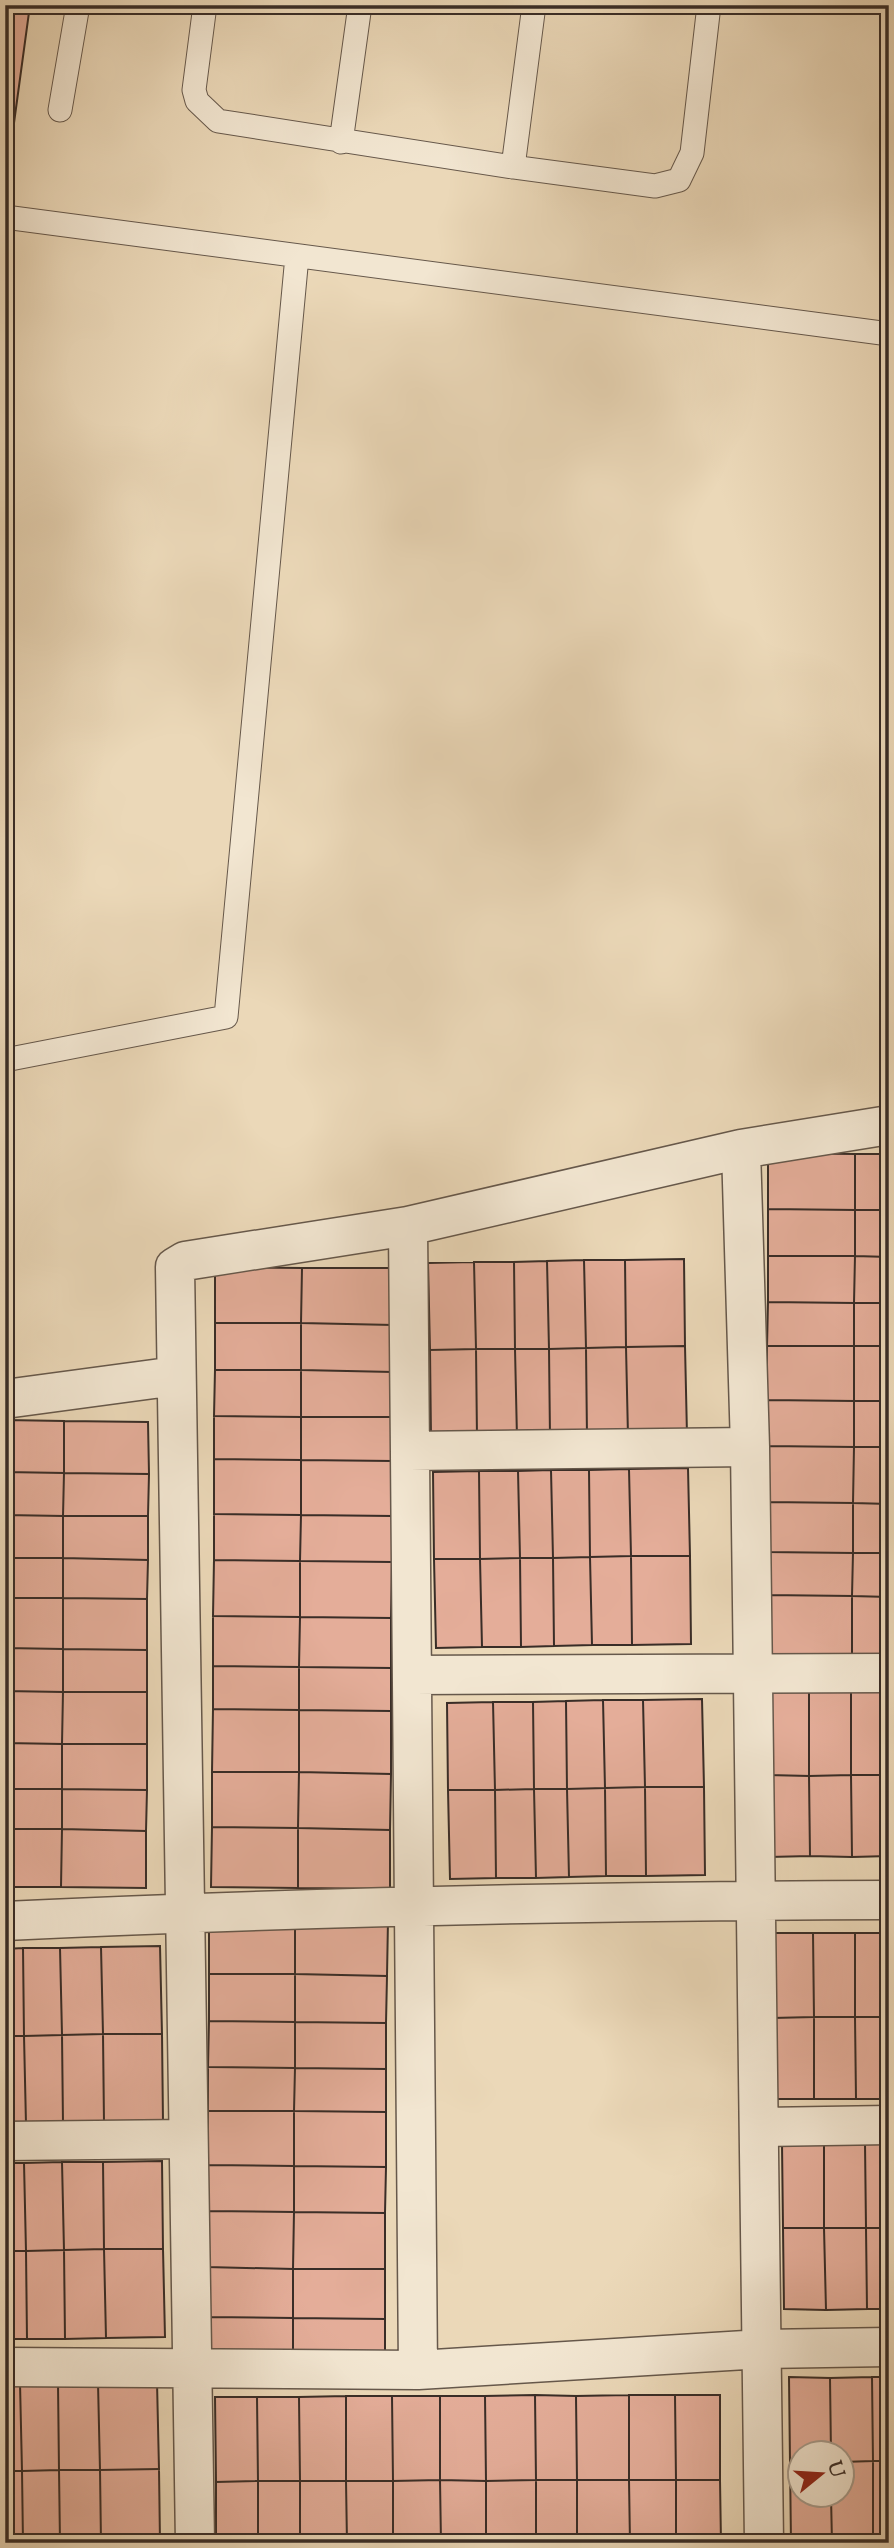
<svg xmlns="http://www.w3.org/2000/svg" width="894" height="2548" viewBox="0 0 894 2548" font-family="'Sorts Mill Goudy',serif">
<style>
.building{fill:#e4ad99;stroke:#392d27;stroke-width:2}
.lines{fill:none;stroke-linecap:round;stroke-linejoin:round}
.service-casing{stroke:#66584b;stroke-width:25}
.minor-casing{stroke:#66584b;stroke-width:41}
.service{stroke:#f2e6d1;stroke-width:23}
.minor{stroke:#f2e6d1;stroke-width:38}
</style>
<rect width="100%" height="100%" fill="#ebd8b8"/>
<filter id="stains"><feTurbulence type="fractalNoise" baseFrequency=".00286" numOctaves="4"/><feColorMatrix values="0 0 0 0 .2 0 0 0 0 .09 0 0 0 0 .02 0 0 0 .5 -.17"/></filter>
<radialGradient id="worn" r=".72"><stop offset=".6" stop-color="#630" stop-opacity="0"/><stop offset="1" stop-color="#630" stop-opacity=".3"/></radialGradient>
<path class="building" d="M5 5H30L11 145 5 144Z
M768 1153 855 1154V1210L768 1209Z
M855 1154H889V1210H855Z
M768 1209 855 1210V1256H768Z
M855 1210H889V1257L855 1256Z
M768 1256H855L854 1303 768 1302Z
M855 1256 889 1257V1303H854Z
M684 1259 685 1346 626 1347 625 1260Z
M584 1260 586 1348 549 1349 547 1261Z
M584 1260H625L626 1347 586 1348Z
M547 1261 549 1349H515L514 1262Z
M474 1262 476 1349 430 1350 428 1263Z
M474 1262H514L515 1349H476Z
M215 1267 302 1268 301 1323H215Z
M302 1268H393V1325L301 1323Z
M768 1302 854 1303V1346H767Z
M854 1303H889V1346H854Z
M215 1323H301V1370H215Z
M301 1323 393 1325V1372L301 1370Z
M685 1346 687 1435 628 1436 626 1347Z
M767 1346H854V1401L767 1400Z
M854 1346H889V1401H854Z
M626 1347 628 1436 587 1437 586 1348Z
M586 1348 587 1437H550L549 1349Z
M476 1349H515L517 1438H477Z
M476 1349 477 1438 431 1439 430 1350Z
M515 1349H549L550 1437 517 1438Z
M215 1370H301V1417L214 1416Z
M301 1370 393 1372V1417H301Z
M767 1400 854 1401V1447L767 1446Z
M854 1401H889V1447H854Z
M214 1416 301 1417V1460L214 1459Z
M301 1417H393L392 1461 301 1460Z
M5 1420 64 1421V1473L5 1472Z
M64 1421 148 1422 149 1474 64 1473Z
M767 1446 854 1447 853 1503 767 1502Z
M854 1447H889V1504L853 1503Z
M214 1459 301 1460V1515L214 1514Z
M301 1460 392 1461V1516L301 1515Z
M688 1468 690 1556H631L629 1469Z
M629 1469 631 1556 590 1557 589 1470Z
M551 1470 553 1558H520L518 1471Z
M551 1470H589L590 1557 553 1558Z
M479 1471 480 1559H434L433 1472Z
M479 1471H518L520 1558 480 1559Z
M5 1472 64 1473 63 1516 5 1515Z
M64 1473 149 1474 148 1516H63Z
M767 1502 853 1503V1553L766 1552Z
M853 1503 889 1504V1553H853Z
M214 1514 301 1515 300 1561 214 1560Z
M5 1515 63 1516V1558H5Z
M301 1515 392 1516V1562L300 1561Z
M63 1516H148V1560L63 1558Z
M766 1552 853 1553 852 1596 766 1595Z
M853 1553H889V1597L852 1596Z
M631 1556 632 1645H592L590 1557Z
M631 1556H690L691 1644 632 1645Z
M590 1557 592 1645 554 1646 553 1558Z
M5 1558H63V1598H5Z
M63 1558 148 1560 147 1599 63 1598Z
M520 1558H553L554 1646 521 1647Z
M520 1558 521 1647H482L480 1559Z
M434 1559H480L482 1647 436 1648Z
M214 1560 300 1561V1617L213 1616Z
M300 1561 392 1562 391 1618 300 1617Z
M766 1595 852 1596V1659L765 1658Z
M852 1596 889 1597V1659H852Z
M5 1598H63V1649L5 1648Z
M63 1598 147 1599V1650L63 1649Z
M213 1616 300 1617 299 1667 213 1666Z
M300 1617 391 1618V1668L299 1667Z
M5 1648 63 1649V1692L5 1691Z
M63 1649 147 1650V1692H63Z
M213 1666 299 1667V1710L213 1709Z
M299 1667 391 1668V1711L299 1710Z
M5 1691 63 1692 62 1744 5 1743Z
M768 1691H809V1776L768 1775Z
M809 1691H851V1775L809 1776Z
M851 1691H889V1775H851Z
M63 1692H147V1744H62Z
M702 1699 704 1787H645L643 1700Z
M603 1700H643L645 1787 605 1788Z
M603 1700 605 1788 567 1789 566 1701Z
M566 1701 567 1789H534L533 1702Z
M493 1702 495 1790H448L447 1703Z
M493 1702H533L534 1789 495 1790Z
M213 1709 299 1710V1772H212Z
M299 1710 391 1711V1774L299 1772Z
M5 1743 62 1744V1789H5Z
M62 1744H147V1790L62 1789Z
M212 1772H299L298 1828 212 1827Z
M299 1772 391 1774 390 1830 298 1828Z
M768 1775 809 1776 810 1856 769 1857Z
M851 1775 852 1857 810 1856 809 1776Z
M851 1775H889V1856L852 1857Z
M645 1787 646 1876H606L605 1788Z
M645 1787H704L705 1875 646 1876Z
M605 1788 606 1876 569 1877 567 1789Z
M5 1789H62V1829H5Z
M62 1789 147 1790 146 1831 62 1829Z
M534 1789H567L569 1877 536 1878Z
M534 1789 536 1878H496L495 1790Z
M448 1790H495L496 1878 450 1879Z
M212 1827 298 1828V1888L211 1887Z
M298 1828 390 1830V1889L298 1888Z
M5 1829H62L61 1887H5Z
M62 1829 146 1831V1888L61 1887Z
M209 1918 295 1919V1974H209Z
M295 1919 388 1920 387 1976 295 1974Z
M772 1933H813L814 2017 772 2018Z
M813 1933H855V2017H814Z
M855 1933H889V2017H855Z
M160 1946 162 2034H103L101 1947Z
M101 1947 103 2034 62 2035 60 1948Z
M23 1948 24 2036H5V1949Z
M23 1948H60L62 2035 24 2036Z
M209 1974H295V2022L209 2021Z
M295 1974 387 1976 386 2023 295 2022Z
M814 2017H855L856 2099H814Z
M814 2017V2099H773L772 2018Z
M855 2017H889V2099H856Z
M209 2021 295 2022V2068L208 2067Z
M295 2022 386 2023V2069L295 2068Z
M103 2034 104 2123 63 2124 62 2035Z
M103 2034H162L163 2122 104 2123Z
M62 2035 63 2124H26L24 2036Z
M5 2036H24L26 2124 5 2125Z
M208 2067 295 2068 294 2111H208Z
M295 2068 386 2069V2112L294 2111Z
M208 2111H294V2166L208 2165Z
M294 2111 386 2112V2167L294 2166Z
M865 2143 866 2228H824V2144Z
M865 2143H889V2228H866Z
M782 2144H824V2228H783Z
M162 2161 163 2249H104L103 2162Z
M62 2162 64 2250 26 2251 24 2163Z
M62 2162H103L104 2249 64 2250Z
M5 2163H24L26 2251H5Z
M208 2165 294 2166V2212L208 2211Z
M294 2166 386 2167 385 2213 294 2212Z
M208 2211 294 2212 293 2269 207 2267Z
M294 2212 385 2213V2269H293Z
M783 2228H824L826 2310 784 2309Z
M824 2228H866L867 2309 826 2310Z
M866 2228H889V2309H867Z
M104 2249 106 2338 65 2339 64 2250Z
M104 2249H163L165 2337 106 2338Z
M64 2250 65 2339H27L26 2251Z
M5 2251H26L27 2339H5Z
M207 2267 293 2269V2318L207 2317Z
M293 2269H385V2319L293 2318Z
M207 2317 293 2318V2361H206Z
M293 2318 385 2319V2363L293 2361Z
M789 2377 830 2378 831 2454H800V2462H790Z
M872 2377 873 2461 842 2462V2454H831L830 2378Z
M872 2377H889V2461H873Z
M157 2382 159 2469 100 2470 98 2383Z
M20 2383 22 2471H5V2384Z
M20 2383H58L59 2470 22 2471Z
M58 2383H98L100 2470H59Z
M535 2395 576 2396 577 2480H536Z
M535 2395 536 2480 486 2481 485 2396Z
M629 2395H675L676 2480H629Z
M629 2395V2480H577L576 2396Z
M675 2395H720V2480H676Z
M346 2396H392L393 2481H346Z
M346 2396V2481H300L299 2397Z
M392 2396H440V2480L393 2481Z
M440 2396H485L486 2481 440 2480Z
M215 2397H257L258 2481 216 2482Z
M257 2397H299L300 2481H258Z
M873 2461V2543H832L831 2496H842V2462Z
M873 2461H889V2543H873Z
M790 2462H800V2496H831L832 2543H791Z
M159 2469 160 2543H101L100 2470Z
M59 2470H100L101 2543H60Z
M59 2470 60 2543H23L22 2471Z
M5 2471H22L23 2543H5Z
M440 2480 441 2543H393V2481Z
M440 2480 486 2481V2543H441Z
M536 2480H577V2543H536Z
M536 2480V2543H486V2481Z
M577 2480H629L630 2543H577Z
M629 2480H676V2543H630Z
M676 2480H720L721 2543H676Z
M258 2481V2543H216V2482Z
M258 2481H300V2543H258Z
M300 2481H346L347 2543H300Z
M346 2481H393V2543H347Z"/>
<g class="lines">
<defs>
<path id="service" d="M205 5 194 90 197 101 218 121 513 167 655 186 679 180 692 153 709 5
M60 110 78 5
M341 142 360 5
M513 167 534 5
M5 217 889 334
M5 1060 226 1017 297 256"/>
<path id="minor" d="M741 1149 750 1447 764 2543
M408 1226 418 2370
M5 1399 176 1376
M410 1451 750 1447
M413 1675 889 1673
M5 1921C299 1907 594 1901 889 1900
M759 2127 889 2125
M5 2141 188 2139
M5 2367 418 2370 762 2349 889 2347
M195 2543 175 1267 185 1261 408 1226 741 1149 889 1125"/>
</defs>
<use href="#service" class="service-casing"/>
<use href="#minor" class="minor-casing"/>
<use href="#service" class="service"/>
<use href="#minor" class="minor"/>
</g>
<rect width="894" height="2548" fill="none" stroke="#ebd8b8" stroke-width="28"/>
<rect x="7" y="7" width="880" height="2534" fill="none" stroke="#392d27" stroke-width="3.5"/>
<rect x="14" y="14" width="866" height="2520" fill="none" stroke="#392d27" stroke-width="2"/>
<g transform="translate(821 2474) rotate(72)"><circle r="33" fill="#f2e6d1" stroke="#a89c8d" stroke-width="2"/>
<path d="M0-5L12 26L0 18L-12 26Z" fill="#8f2418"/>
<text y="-10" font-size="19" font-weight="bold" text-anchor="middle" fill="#392d27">U</text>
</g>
<rect width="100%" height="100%" filter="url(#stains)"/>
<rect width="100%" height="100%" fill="url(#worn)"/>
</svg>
